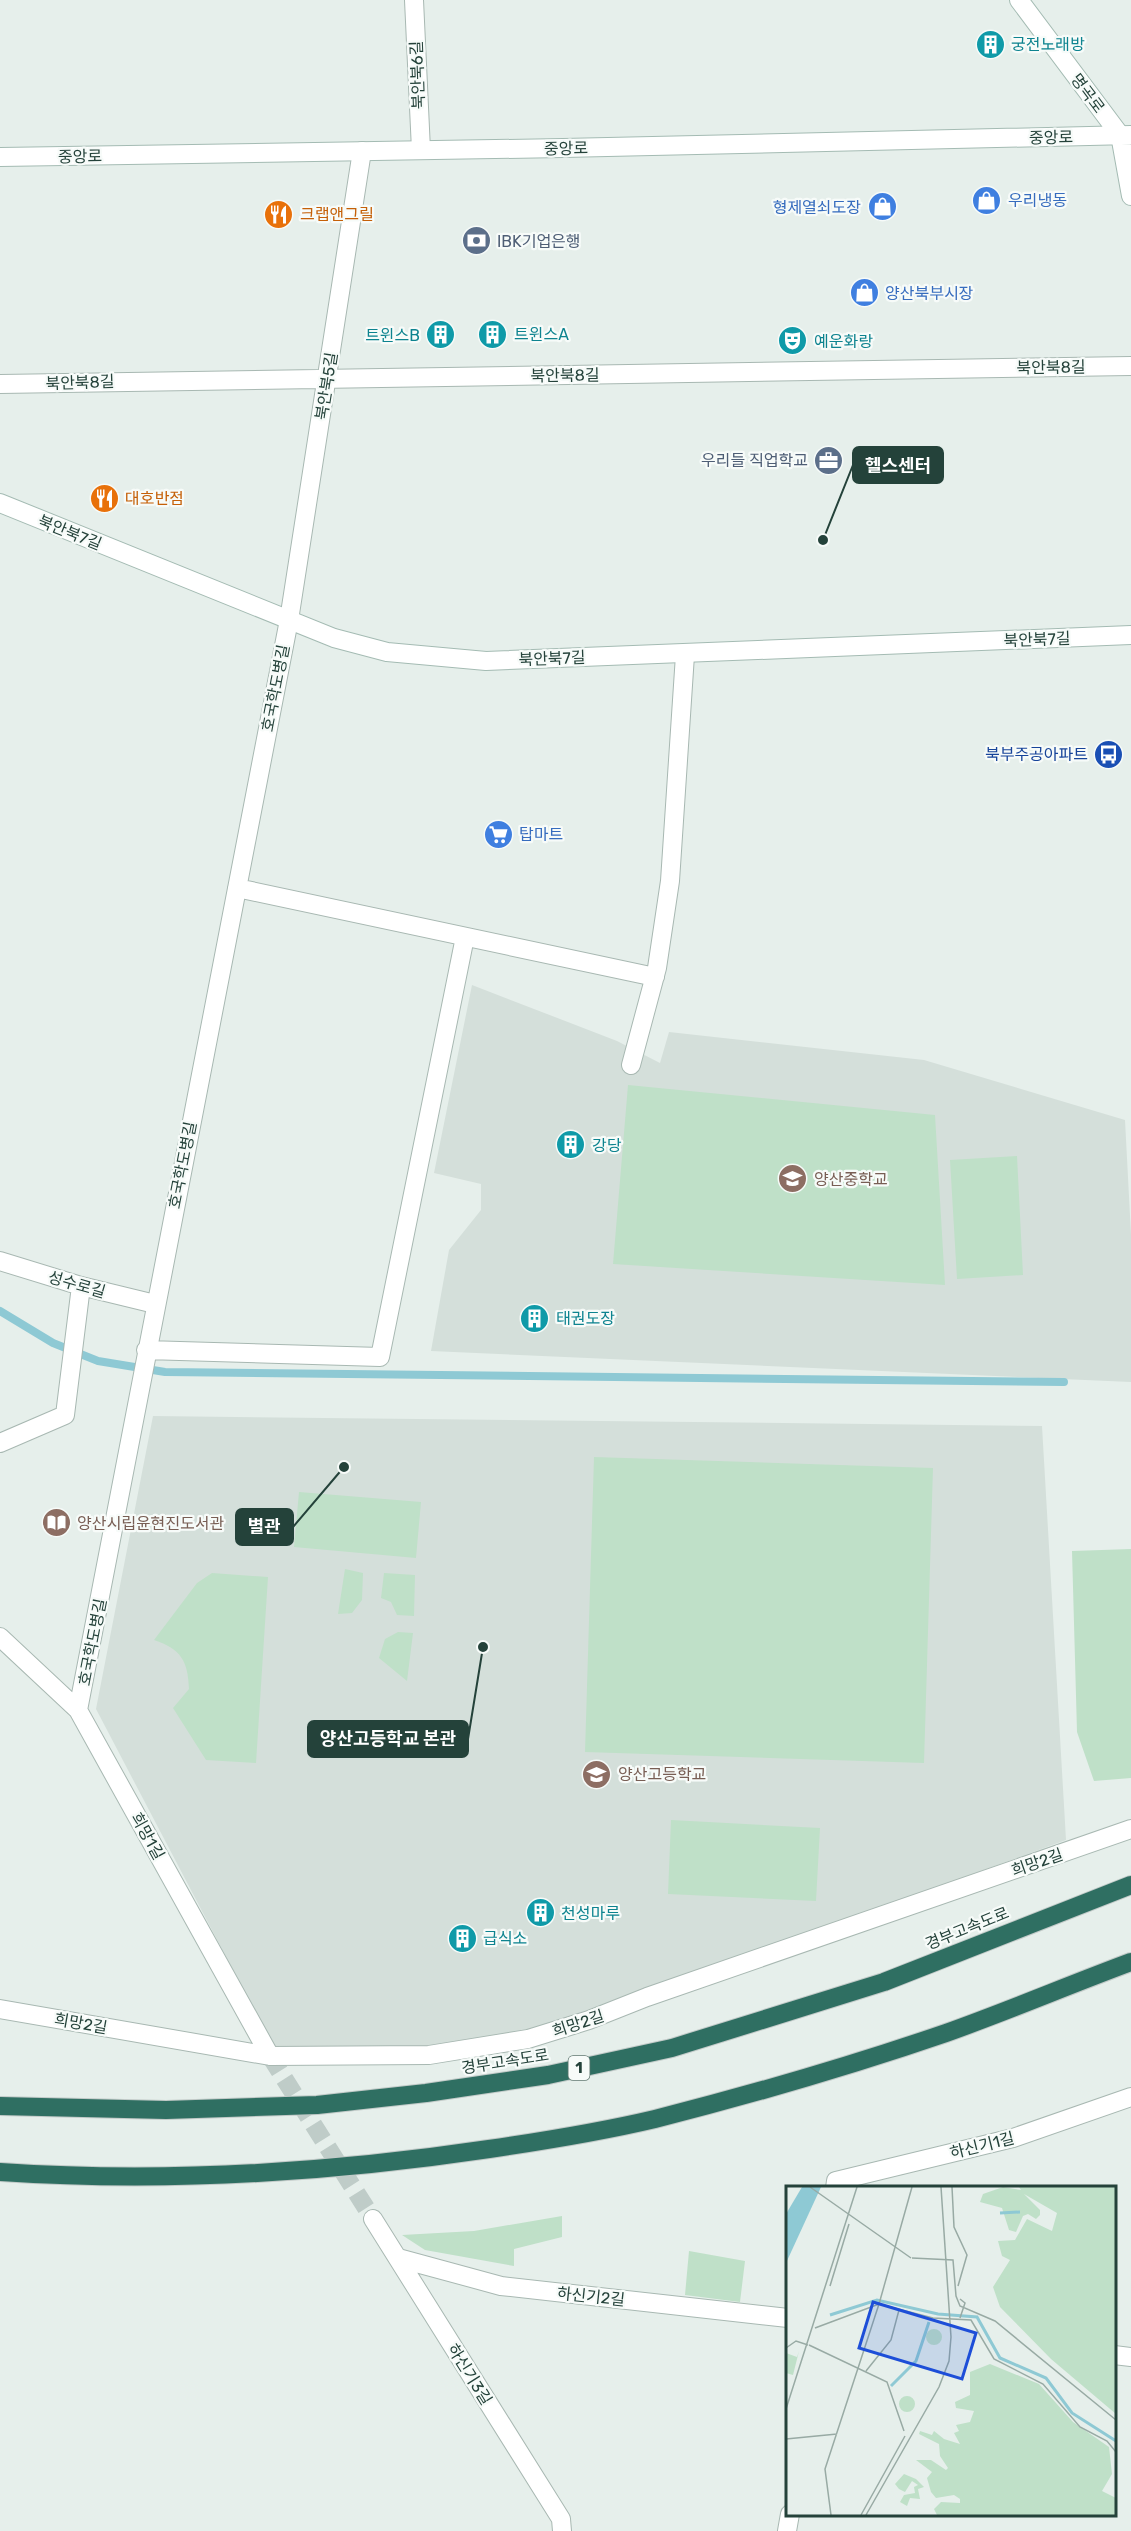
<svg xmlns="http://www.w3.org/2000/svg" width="1131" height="2531" viewBox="0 0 1131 2531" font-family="Rubik,'Noto Sans KR',sans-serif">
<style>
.built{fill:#d4dfda}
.green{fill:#bfe0c8}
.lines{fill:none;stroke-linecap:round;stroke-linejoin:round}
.stream{stroke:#8ec9d4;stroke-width:8}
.street-tunnel{stroke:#bfccc8;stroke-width:18;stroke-dasharray:18 9;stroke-linecap:butt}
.street-casing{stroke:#a8b8b2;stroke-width:20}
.secondary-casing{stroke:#a4bbb3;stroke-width:20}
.highway-casing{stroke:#c2cac8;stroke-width:20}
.street{stroke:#fff;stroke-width:18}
.secondary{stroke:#fff;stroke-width:18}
.highway{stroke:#2f6f62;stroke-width:18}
.labels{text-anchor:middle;stroke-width:4.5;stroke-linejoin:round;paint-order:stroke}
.shield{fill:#f7fbf9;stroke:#637a73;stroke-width:1.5}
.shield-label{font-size:15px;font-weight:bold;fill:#24423a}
.culture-label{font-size:16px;fill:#0d838f;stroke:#f7fbf9;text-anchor:start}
.street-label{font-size:16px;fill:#24423a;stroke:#f7fbf9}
.shop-label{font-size:16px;fill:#366cbe;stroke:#f7fbf9;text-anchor:start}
.food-label{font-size:16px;fill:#c56008;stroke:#f7fbf9;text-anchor:start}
.service-label{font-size:16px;fill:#4e5e75;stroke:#f7fbf9;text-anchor:start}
.transit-label{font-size:16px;fill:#164399;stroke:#f7fbf9;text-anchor:end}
.education-label{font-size:16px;fill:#785e54;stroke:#f7fbf9;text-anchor:start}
.inset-river{fill:none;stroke:#8ec9d4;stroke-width:3}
.inset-road{fill:none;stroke:#98aaa4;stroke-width:1.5}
.view{fill:#1d4ed8;fill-opacity:0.15;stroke:#1d4ed8;stroke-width:3}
.inset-edge{fill:none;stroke:#24423a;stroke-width:3}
.leader{fill:none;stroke:#24423a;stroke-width:2}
.callout-dot{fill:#24423a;stroke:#f7fbf9;stroke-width:2}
.callout{fill:#24423a;stroke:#24423a;stroke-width:2}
.callout-label{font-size:18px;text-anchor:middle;font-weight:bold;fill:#fff}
</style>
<rect width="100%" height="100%" fill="#e6efeb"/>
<path class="built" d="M472 985 617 1041 660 1063 669 1032 924 1060 1125 1120 1131 1235V1382L431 1351 449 1250 481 1210V1184L434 1173Z
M153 1416 1042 1426 1066 1840 731 1962 540 2028 441 2046 278 2056 96 1709Z"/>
<path class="green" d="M628 1085 935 1115 945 1285 613 1264Z
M1017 1156 1023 1275 957 1279 950 1160Z
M594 1457 933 1468 924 1763 585 1752Z
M299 1492 421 1502 416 1558 294 1547Z
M1131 1549V1778L1094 1781 1077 1732 1072 1551Z
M345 1569 363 1573 362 1600 352 1613 338 1614Z
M212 1573 268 1577 256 1763 206 1760 173 1708 189 1689C188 1661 181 1649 154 1640L197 1583Z
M384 1573 415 1575 414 1616 397 1615 391 1602 381 1598Z
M398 1632 413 1633 407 1681 379 1658 385 1639Z
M671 1820 820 1828 816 1901 668 1894Z
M562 2216V2237L514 2249V2266L425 2250 402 2235 474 2231Z
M689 2251 745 2261 740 2302 685 2295Z"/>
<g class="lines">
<path class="stream" d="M0 1311 53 1343 98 1361 165 1372 1064 1382"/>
<path class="street-tunnel" d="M270 2056 373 2219"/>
<defs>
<path id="street" d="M414 0 421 150
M0 384 1131 366
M237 888 655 977
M631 1065 657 968 670 881 685 655
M0 1261 81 1286 155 1304
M146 1350 380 1357 465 937
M0 1443 65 1415 81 1286
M0 1637 78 1710 270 2056
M78 1710 289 620 362 151
M0 2009 270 2056 429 2055 528 2039 589 2020 647 1997 1131 1829
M835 2188 836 2181 1013 2138 1131 2097
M373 2219 561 2519 562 2531
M398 2258 501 2286 788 2318
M1114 2355 1131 2357
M787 2531 790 2514"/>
<path id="secondary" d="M1019 0 1120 135 1131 196
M0 157 563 148 1131 135
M0 503 334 638 387 652 486 661 1131 635"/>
<path id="highway" d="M0 2106 166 2110 317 2105 426 2093 548 2075 672 2048 884 1982 1131 1885
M0 2172C163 2183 328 2173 489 2149 544 2141 600 2132 655 2119 753 2094 850 2066 946 2033 1008 2011 1069 1985 1131 1962"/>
</defs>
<use href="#street" class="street-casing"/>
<use href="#secondary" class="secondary-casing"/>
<use href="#highway" class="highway-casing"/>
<use href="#street" class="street"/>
<use href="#secondary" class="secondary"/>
<use href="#highway" class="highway"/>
</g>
<defs>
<symbol id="building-disc" viewBox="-11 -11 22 22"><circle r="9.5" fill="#0f9aa8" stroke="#f7fbf9"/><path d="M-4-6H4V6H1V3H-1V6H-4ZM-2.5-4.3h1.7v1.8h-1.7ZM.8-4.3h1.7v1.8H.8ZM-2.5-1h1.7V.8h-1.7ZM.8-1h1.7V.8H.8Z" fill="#fff"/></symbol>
<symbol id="shop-disc" viewBox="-11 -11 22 22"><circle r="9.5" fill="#3f7fe0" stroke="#f7fbf9"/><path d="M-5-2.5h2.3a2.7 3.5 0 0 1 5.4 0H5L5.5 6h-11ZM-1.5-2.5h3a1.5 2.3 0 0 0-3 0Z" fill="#fff"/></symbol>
<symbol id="restaurant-disc" viewBox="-11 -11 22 22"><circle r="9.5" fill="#e8710a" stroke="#f7fbf9"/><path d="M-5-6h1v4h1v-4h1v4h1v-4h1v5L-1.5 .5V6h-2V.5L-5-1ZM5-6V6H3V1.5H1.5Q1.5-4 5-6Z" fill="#fff"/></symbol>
<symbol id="bank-disc" viewBox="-11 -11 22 22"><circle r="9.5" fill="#5c6f8a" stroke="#f7fbf9"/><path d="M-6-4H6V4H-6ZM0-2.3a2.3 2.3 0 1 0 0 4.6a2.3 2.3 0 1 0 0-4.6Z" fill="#fff"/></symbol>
<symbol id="theatre-disc" viewBox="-11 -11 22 22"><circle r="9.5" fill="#0f9aa8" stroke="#f7fbf9"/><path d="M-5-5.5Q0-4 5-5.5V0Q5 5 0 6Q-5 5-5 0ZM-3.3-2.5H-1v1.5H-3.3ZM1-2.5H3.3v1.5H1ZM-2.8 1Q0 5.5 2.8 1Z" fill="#fff"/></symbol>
<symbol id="office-disc" viewBox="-11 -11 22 22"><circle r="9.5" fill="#5c6f8a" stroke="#f7fbf9"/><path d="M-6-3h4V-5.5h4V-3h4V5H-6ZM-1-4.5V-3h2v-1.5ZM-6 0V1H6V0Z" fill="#fff"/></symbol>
<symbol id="bus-disc" viewBox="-11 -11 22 22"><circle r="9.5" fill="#1a4fb4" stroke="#f7fbf9"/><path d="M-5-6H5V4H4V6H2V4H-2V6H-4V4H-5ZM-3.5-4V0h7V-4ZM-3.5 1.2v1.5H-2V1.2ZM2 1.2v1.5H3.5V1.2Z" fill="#fff"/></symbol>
<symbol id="supermarket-disc" viewBox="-11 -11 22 22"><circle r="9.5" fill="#3f7fe0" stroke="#f7fbf9"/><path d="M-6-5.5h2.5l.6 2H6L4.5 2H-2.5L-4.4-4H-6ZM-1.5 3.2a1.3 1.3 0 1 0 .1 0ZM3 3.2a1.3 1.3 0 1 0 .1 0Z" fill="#fff"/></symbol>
<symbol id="school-disc" viewBox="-11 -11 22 22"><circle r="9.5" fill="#8d6e63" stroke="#f7fbf9"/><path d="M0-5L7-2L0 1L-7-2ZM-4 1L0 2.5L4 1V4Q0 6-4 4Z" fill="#fff"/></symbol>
<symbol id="library-disc" viewBox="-11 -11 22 22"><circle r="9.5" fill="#8d6e63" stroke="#f7fbf9"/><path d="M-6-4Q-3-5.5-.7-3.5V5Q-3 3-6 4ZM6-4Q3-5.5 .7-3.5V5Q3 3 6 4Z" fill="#fff"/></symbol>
</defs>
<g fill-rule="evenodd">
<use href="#building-disc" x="974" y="28" width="33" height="33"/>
<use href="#shop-disc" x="970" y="184" width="33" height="33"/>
<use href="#shop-disc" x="866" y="190" width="33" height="33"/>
<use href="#restaurant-disc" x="262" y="198" width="33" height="33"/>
<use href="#bank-disc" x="460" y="224" width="33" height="33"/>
<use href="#shop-disc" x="848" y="276" width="33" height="33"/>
<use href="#building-disc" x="476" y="318" width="33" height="33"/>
<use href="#building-disc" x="424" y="318" width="33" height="33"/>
<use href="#theatre-disc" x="776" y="324" width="33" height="33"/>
<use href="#office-disc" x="812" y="444" width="33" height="33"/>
<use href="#restaurant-disc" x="88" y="482" width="33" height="33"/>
<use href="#bus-disc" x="1092" y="738" width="33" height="33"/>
<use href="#supermarket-disc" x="482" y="818" width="33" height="33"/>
<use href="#building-disc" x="554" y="1128" width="33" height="33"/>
<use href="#school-disc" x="776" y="1162" width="33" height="33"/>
<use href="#building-disc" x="518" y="1302" width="33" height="33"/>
<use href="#library-disc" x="40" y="1506" width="33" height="33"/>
<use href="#school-disc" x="580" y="1758" width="33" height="33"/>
<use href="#building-disc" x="524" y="1896" width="33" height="33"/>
<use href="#building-disc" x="446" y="1922" width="33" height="33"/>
</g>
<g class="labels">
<rect class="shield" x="568.5" y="2056" width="21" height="24" rx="4.5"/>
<g class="shield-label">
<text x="579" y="2073">1</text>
</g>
<g class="culture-label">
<text x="1011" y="50">궁전노래방</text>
<text x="514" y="340">트윈스A</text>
<text x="420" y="341" text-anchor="end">트윈스B</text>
<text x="814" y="347">예운화랑</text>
<text x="592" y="1151">강당</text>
<text x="556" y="1324">태권도장</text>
<text x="561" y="1919">천성마루</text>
<text x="483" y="1944">급식소</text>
</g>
<g class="street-label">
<text transform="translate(417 75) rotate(-92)" y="6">북안북6길</text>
<text transform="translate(1088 93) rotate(53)" y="6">명곡로</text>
<text transform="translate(1051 137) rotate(-1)" y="6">중앙로</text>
<text transform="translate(566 148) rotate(-1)" y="6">중앙로</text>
<text transform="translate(80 156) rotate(-1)" y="6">중앙로</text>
<text transform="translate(1051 367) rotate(-1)" y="6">북안북8길</text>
<text transform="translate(565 375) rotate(-1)" y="6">북안북8길</text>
<text transform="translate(80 382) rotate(-2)" y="6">북안북8길</text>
<text transform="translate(326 386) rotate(-81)" y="6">북안북5길</text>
<text transform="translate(70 532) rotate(22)" y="6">북안북7길</text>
<text transform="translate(1037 639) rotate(-2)" y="6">북안북7길</text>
<text transform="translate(552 658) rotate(-2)" y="6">북안북7길</text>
<text transform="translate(275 688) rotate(-79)" y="6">호국학도병길</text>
<text transform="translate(182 1165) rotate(-79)" y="6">호국학도병길</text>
<text transform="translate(77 1284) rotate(16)" y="6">성수로길</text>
<text transform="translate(92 1642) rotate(-79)" y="6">호국학도병길</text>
<text transform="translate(148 1836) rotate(61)" y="6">희망1길</text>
<text transform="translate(1037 1862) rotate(-19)" y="6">희망2길</text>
<text transform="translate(967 1928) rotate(-22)" y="6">경부고속도로</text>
<text transform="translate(81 2023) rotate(10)" y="6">희망2길</text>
<text transform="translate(578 2023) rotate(-18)" y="6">희망2길</text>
<text transform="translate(505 2061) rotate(-9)" y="6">경부고속도로</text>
<text transform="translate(982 2145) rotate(-14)" y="6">하신기1길</text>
<text transform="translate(591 2296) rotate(6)" y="6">하신기2길</text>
<text transform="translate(470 2374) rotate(58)" y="6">하신기3길</text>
</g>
<g class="shop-label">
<text x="1008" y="206">우리냉동</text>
<text x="861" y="213" text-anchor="end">형제열쇠도장</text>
<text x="885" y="299">양산북부시장</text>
<text x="519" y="840">탑마트</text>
</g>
<g class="food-label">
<text x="300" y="220">크랩앤그릴</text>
<text x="125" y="504">대호반점</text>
</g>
<g class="service-label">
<text x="497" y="247">IBK기업은행</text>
<text x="808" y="466" text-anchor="end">우리들 직업학교</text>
</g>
<g class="transit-label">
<text x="1088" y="760">북부주공아파트</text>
</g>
<g class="education-label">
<text x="814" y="1185">양산중학교</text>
<text x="77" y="1529">양산시립윤현진도서관</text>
<text x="618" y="1780">양산고등학교</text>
</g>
</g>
<g transform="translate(786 2186)">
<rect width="330" height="330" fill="#e6efeb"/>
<path d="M217 1 235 4 233 1H330V228L265 173 214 121 207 101 224 74 216 70 212 55 229 54 241 33 266 45 271 27 238 8 254 24V29L250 33 242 28 237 30 230 46 223 44 216 22 194 16 197 8ZM140 151a8 8 0 1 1 16 0a8 8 0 1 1-16 0ZM13 165 7 189 0 187V167L11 171ZM204 178 253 198 287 236 323 261 326 288 316 305 330 312V329H151L148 323 155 316 174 317V313L168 309 150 312 145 306 141 292 146 286 130 274H145L160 284 162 282 154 270 153 258 133 248 134 245 146 249 148 245 158 253 174 258 168 247 173 245 170 239 184 236 188 225 170 222 169 216 184 209V186ZM113 218a8 8 0 1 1 16 0a8 8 0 1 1-16 0ZM118 288 130 293 138 301 132 303 134 313 124 312 121 320 114 316 118 309 129 307 128 301 132 299 126 295 119 306 113 303 109 298Z" fill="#bfe0c8"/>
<path d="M16 1H35L0 77V28Z" fill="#8ec9d4"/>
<path class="inset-river" d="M214 27 234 26M44 129 91 114 152 128 191 131 214 172 260 192 286 227 330 255M105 200 130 175 143 136"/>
<path class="inset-road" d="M24 1 125 72M166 1 168 41 181 69 172 100M126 72 167 74 170 110 174 120 209 135 330 234M44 100 63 38M174 113 179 117 174 132M93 118 126 1M29 142 93 118 147 132 185 134 208 173 257 198 294 241 321 255 330 266M23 159 101 196 118 245M0 162 10 155 22 159M80 185 105 154 113 124M0 223 71 1M0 253 51 248M45 329 39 283 93 118M75 329 119 250M80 329 153 201 163 175 165 151 155 1"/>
<path class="view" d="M87 116 190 147 176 193 73 162Z"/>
<rect width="330" height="330" class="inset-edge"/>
</g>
<path class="leader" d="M823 540L853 465M344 1467L293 1527M483 1647L468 1739"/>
<g class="callout-dot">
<circle cx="823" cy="540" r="6"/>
<circle cx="344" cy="1467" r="6"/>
<circle cx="483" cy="1647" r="6"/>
</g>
<g class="callout">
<rect x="853" y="447" width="90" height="36" rx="6"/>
<rect x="236" y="1509" width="57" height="36" rx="6"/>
<rect x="308" y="1721" width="160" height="36" rx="6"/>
</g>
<g class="callout-label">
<text x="898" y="472">헬스센터</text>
<text x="264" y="1533">별관</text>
<text x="388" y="1745">양산고등학교 본관</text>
</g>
</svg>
